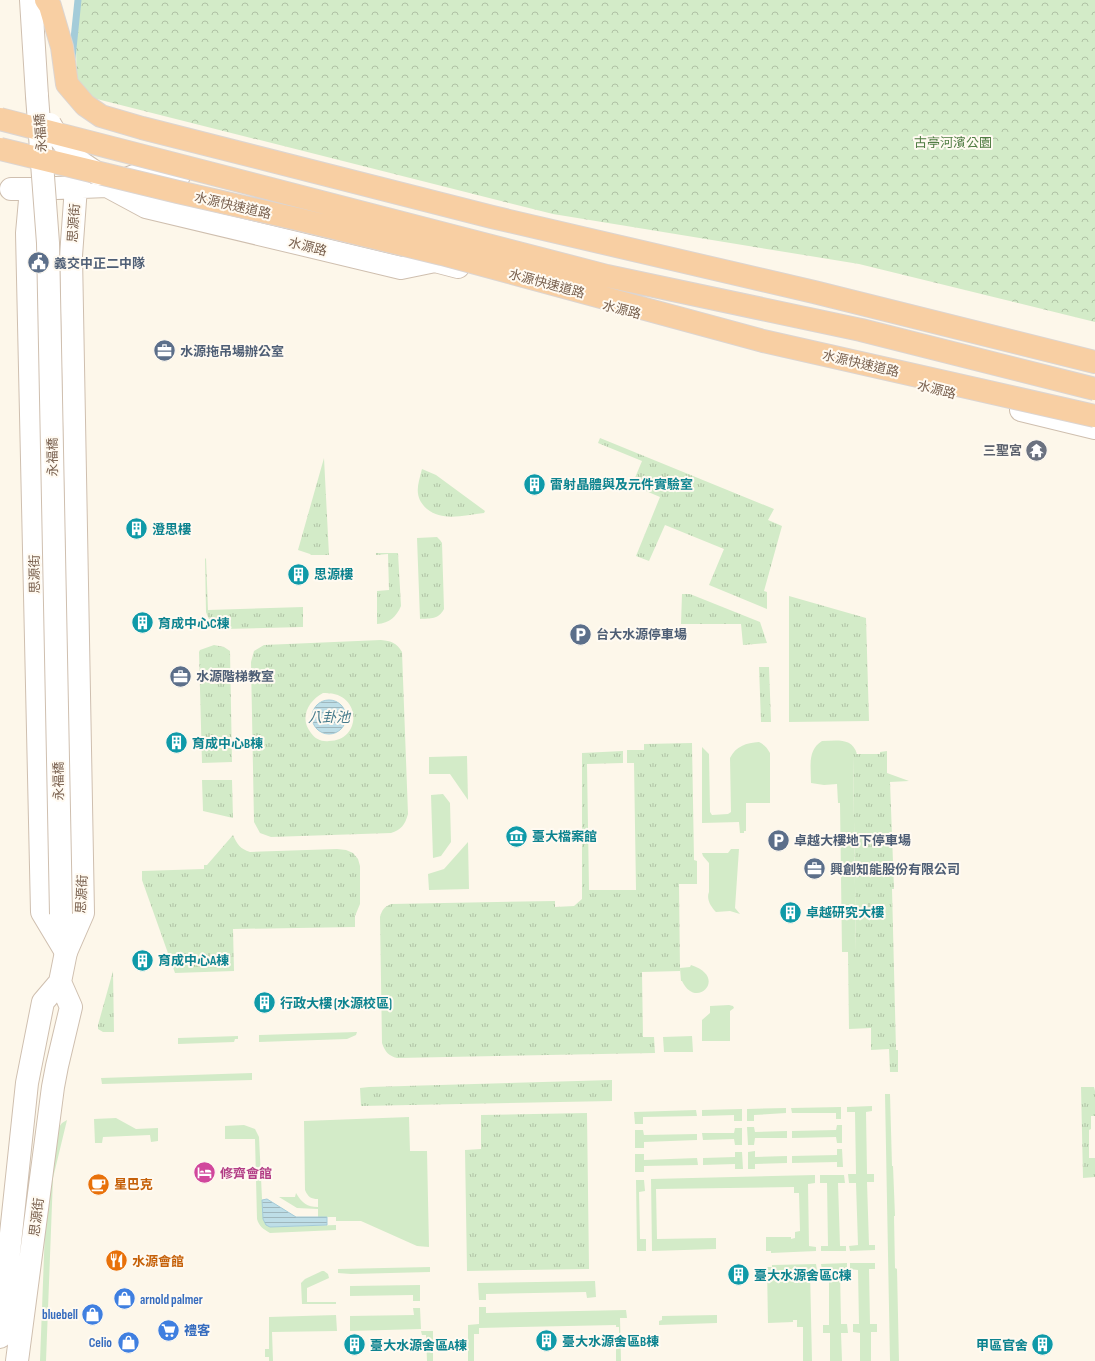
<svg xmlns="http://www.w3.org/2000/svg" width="1095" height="1361" viewBox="0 0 1095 1361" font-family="'Sofia Sans Condensed','Noto Sans TC',sans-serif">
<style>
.grass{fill:url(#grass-tufts);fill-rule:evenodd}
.forest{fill:url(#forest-crowns)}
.garden{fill:#d3ebc8}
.water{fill:url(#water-rules);stroke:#a4ccd9}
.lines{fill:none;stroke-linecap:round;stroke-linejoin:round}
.stream{stroke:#a4ccd9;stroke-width:7}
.minor-casing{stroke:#cfbfaf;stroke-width:24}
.tertiary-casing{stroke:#cfbfaf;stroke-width:24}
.trunk-casing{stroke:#dcd5d1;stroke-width:24}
.minor{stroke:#fff;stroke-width:22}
.tertiary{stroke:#fff;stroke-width:22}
.trunk{stroke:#f8cfa3;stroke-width:22}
.tertiary-bridge-casing{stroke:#cfbfaf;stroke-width:24;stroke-linecap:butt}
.trunk-bridge-casing{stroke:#dcd5d1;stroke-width:24;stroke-linecap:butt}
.tertiary-bridge{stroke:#fff;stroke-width:22}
.trunk-bridge{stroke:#f8cfa3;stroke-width:22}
.labels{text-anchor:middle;stroke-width:4;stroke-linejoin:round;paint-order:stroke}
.street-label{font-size:13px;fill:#785f4d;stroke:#fffaf1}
.park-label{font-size:13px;fill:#517d44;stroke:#fffaf1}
.service-label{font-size:13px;font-weight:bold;fill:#4e5e75;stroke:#fffaf1;text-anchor:start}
.worship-label{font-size:13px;font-weight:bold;fill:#5b616d;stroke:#fffaf1;text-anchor:end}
.culture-label{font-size:13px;font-weight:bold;fill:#0d838f;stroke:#fffaf1;text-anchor:start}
.hotel-label{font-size:13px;font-weight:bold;fill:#b23c85;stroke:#fffaf1;text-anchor:start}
.food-label{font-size:13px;font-weight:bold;fill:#c56008;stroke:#fffaf1;text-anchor:start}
.shop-label{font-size:13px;font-weight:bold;fill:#366cbe;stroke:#fffaf1;text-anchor:start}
.water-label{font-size:14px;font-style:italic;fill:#467a8b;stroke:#fffaf1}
</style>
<defs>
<pattern id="grass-tufts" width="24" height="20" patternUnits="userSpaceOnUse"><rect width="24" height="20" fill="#d3ebc8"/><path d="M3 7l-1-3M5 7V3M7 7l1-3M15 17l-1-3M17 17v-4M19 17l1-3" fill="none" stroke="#b0c2a5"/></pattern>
<pattern id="forest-crowns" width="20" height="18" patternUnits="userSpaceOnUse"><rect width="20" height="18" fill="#d3ebc8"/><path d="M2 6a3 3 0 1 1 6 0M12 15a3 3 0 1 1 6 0" fill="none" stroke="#b0c2a5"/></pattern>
<pattern id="water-rules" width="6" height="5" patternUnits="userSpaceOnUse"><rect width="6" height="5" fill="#bedee7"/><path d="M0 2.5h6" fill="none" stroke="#9fb7bd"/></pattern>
</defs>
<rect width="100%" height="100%" fill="#fdf7ea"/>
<path class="grass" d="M600 438 774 509 768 520 782 526 764 591 767 592V609L709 585 724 549 665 525 649 561 636 556 660 497 632 485 642 461 598 443Z
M324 458 329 555H311L310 554 298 550Z
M422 469 436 475 485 511 484 513C465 515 443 522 427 509 413 496 418 485 422 469Z
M437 537 440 540 442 543 444 609C438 620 431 618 420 619L417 538Z
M376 553H398L401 606C396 617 390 623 377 624V591L389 590 388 554 376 555Z
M206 558 208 610 303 607V627L224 629C214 627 209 621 206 612L205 559Z
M682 594H690L760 622 767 643 743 645 741 624H681Z
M789 596 866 618 869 721 789 722Z
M381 640C391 641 397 643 402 652L408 814C405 825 401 830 391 833L271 837 260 833 254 822 251 662 254 651 264 645ZM323 693C363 691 362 741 329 741 322 742 315 739 311 733 299 718 308 701 323 693Z
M214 645 224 647 230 651 232 762 202 763 199 652 200 650Z
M759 667H769L771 722H761Z
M692 743 694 860 697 861V884H679L680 971 642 972 643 1037H654L655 1053 397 1058C389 1056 385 1052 382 1043L380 917C382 910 384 907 391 904L555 901V907L574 906 582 899V753L623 751V763L587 764 589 890H636L634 763H627V750H644V744Z
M887 751V773L909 781 890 782 894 889H892L896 1050H898V1072H890L889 1049 871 1050V1028L849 1029 848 952H856L853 754H880V752Z
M202 780H232L233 818 203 811Z
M233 835C237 844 240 849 250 852L337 849 346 850 353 853 358 859 360 866V904L355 916V927L233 929 234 971 175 973 142 880V871L204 869V865H207Z
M113 971 114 1032H103L98 1029V1025Z
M612 1080V1101L361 1106 360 1088 369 1087Z
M1081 1087H1094L1095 1091V1116H1091V1129L1089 1130V1158H1095V1177L1083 1178Z
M587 1113 589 1269 467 1271 465 1150 481 1149V1115Z"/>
<path class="forest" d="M75 0H1095V322L859 264 553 214 77 94Z"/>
<path class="garden" d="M822 741C836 741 852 737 857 754H853L856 952H842L840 803H838L837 784 824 785 811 783C811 768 807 750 822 741Z
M759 742C765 745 767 748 770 753V803H746V831H744V833H740L739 822 702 823V747L709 754 710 812 712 815 728 814 731 812 730 758C736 746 746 743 759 742Z
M467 756 468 800 450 774H429V757Z
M443 794 450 803 451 842 441 856 433 858 431 795Z
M468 842 469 889 429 890 428 874 444 869Z
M731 849H739L735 908 740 914 730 911 716 912C711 907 706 899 709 892V863L703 856 702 853H728Z
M691 965C729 977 696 1011 682 981H681L680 968 690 967Z
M729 1005 733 1006 734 1008 730 1011V1041H702V1020L710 1013V1006Z
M357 1032 356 1035 347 1039 259 1042V1035Z
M238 1036V1039H235L234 1042 178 1044V1038Z
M692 1036 693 1052H664L663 1037Z
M252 1073V1080L102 1084 101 1078Z
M885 1094H890L892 1166H893L895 1216H894L895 1268 897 1269 899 1361H890Z
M872 1106V1111L866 1112 867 1174H874V1182H867L869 1245H875V1250L850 1251 849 1246 858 1245 856 1183H849L848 1174H856L855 1112H847V1107Z
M841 1107V1119H836V1113H792L791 1108Z
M786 1108V1113L754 1115V1121H747V1109Z
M742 1109V1121H734V1115L702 1116V1110Z
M696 1110 697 1116 643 1117V1124H635L634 1112Z
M409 1117 410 1151H427L429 1247 417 1246 361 1221H336V1217H318V1209L297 1208 279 1197H295L296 1193C302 1203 307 1207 318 1207V1199C311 1199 308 1197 305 1190L304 1121Z
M116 1118 136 1129 158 1128V1141L151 1142 150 1135 103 1137 102 1143H95L94 1119Z
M67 1120 53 1178 46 1361H40L47 1177 59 1127 62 1123Z
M244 1125 255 1129 259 1137 263 1219 270 1227 336 1225V1230L270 1233C263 1229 259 1226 257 1219L255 1139H225V1126Z
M837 1125H842V1143H837L836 1137 792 1138V1131L836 1130Z
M747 1127H754L755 1132 787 1131V1138H755L754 1145H748Z
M735 1128H742V1145H735L734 1139 703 1140 702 1133H734Z
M635 1130H643L644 1135 697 1134V1140L644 1142V1148H635Z
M837 1149H842L843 1167H837V1162L792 1163V1156L837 1155Z
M755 1151V1157L787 1156V1163L755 1164V1169H748V1152Z
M735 1152H742L743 1169H735V1164L703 1165V1158L735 1157Z
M635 1154H644V1160L697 1158 698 1165 644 1166V1172H635Z
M815 1175V1183L808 1184 809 1246 816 1247V1251L771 1253V1251H766V1237H791V1239L795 1238V1232L800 1231 799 1193H794V1187L656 1189 657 1239 716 1238V1249L652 1251 651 1179Z
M820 1175H844L845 1183H838L840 1246H846V1251H821V1246H828L827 1183H820Z
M636 1180H644L645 1191 639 1192 640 1239H646V1251H637Z
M847 1263V1270H840L841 1324H847L848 1333H841L842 1361H830V1333H823V1325H829V1270H822L821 1264Z
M850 1263H875V1269H869L870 1324H877V1332H871V1361H860V1333L853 1332V1324H859L858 1270 850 1269Z
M816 1264 817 1270 810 1271 812 1361H803V1327H797V1320H793V1322L768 1323 767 1267H772V1265Z
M430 1267V1272L351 1274 338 1273V1269Z
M322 1271H324L328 1274 329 1278 307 1288V1302H336V1304H302L301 1283 305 1279Z
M595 1281 596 1297 587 1298 586 1292 486 1294V1300H479L478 1283Z
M420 1285V1301H413V1295L350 1296V1286Z
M479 1307H486V1313L626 1310 627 1318H620L621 1361H616V1348H619V1327H616V1325L479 1328V1334H474V1361H468V1325L479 1324Z
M413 1308H420L421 1329 350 1331V1316L414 1315Z
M336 1315 337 1331 272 1332 273 1361H269V1357H265V1349H269V1317Z
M717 1315V1323L659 1325V1321L662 1320V1316Z
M421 1331H433V1361H427L426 1335H422Z"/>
<path class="water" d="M312 717a17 17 0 1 1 34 0a17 17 0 1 1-34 0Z
M267 1199 296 1217H327V1225L270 1227 266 1225 263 1219 262 1200Z"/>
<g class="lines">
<path class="stream" d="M72 58 78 0"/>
<defs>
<path id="minor" d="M115 183 153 169 179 176
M11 189H31L107 186 146 207 401 268 435 261 458 267
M31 189 27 233 42 912 66 952
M1021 410 1095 428
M66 952 83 913 71 256 76 187"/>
<path id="tertiary" d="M31 0 37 96
M0 1337 27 1083 43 1002 60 982 66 952 61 914
M17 1361 53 1087 57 1066 71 1007 60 982"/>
<path id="trunk" d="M46 0 50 6 62 47 67 84 85 105 101 116 142 128 492 217 814 292 1095 362"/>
</defs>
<use href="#minor" class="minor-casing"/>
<use href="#tertiary" class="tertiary-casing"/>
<use href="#trunk" class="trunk-casing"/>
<use href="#minor" class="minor"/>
<use href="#tertiary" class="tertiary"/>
<use href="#trunk" class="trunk"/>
<defs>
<path id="tertiary-bridge" d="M37 96 48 243 61 914
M50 124 54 131 76 159 98 174"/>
<path id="trunk-bridge" d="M0 119 607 276 861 330 1095 389
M0 149 178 192 297 219 442 254 763 341 1095 416"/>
</defs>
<use href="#tertiary-bridge" class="tertiary-bridge-casing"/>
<use href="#trunk-bridge" class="trunk-bridge-casing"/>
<use href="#tertiary-bridge" class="tertiary-bridge"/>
<use href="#trunk-bridge" class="trunk-bridge"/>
</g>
<defs>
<symbol id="civic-disc" viewBox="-11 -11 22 22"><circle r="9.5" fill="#5c6f8a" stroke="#fffaf1"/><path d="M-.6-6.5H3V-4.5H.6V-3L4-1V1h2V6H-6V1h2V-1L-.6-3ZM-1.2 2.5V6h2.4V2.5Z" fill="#fff"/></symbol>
<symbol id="office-disc" viewBox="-11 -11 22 22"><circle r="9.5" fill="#5c6f8a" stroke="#fffaf1"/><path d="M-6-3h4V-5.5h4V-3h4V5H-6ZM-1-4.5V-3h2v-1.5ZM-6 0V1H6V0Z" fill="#fff"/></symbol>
<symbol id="temple-disc" viewBox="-11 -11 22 22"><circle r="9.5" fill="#6b7280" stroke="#fffaf1"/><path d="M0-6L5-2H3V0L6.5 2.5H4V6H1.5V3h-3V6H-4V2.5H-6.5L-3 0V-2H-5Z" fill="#fff"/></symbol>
<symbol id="building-disc" viewBox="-11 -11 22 22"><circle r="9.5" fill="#0f9aa8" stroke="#fffaf1"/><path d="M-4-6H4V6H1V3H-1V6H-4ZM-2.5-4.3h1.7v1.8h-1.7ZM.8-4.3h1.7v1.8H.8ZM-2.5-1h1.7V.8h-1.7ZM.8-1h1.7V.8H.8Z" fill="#fff"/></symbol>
<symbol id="parking-disc" viewBox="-11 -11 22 22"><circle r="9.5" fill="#5c6f8a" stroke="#fffaf1"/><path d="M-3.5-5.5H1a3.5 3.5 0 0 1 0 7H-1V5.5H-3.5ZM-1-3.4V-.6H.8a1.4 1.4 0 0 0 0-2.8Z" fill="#fff"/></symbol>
<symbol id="museum-disc" viewBox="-11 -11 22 22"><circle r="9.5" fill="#0f9aa8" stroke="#fffaf1"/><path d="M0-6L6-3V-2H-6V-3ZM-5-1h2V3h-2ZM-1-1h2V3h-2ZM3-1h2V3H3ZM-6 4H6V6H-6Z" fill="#fff"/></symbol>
<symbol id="hotel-disc" viewBox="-11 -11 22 22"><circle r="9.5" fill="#d1479c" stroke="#fffaf1"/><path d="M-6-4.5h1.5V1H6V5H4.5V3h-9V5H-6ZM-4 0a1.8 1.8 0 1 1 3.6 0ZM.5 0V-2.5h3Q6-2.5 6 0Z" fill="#fff"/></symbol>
<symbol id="cafe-disc" viewBox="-11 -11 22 22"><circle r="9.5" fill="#e8710a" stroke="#fffaf1"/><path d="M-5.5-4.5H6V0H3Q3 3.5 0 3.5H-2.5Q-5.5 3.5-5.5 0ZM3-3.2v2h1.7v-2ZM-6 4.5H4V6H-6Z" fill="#fff"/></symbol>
<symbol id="restaurant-disc" viewBox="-11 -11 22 22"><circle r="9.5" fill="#e8710a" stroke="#fffaf1"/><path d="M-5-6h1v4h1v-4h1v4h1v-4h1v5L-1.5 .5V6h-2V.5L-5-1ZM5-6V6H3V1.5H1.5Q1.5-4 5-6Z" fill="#fff"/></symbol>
<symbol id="shop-disc" viewBox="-11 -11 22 22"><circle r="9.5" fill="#3f7fe0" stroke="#fffaf1"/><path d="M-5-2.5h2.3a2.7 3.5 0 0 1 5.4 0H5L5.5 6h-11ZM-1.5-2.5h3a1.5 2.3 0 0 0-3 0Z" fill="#fff"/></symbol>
<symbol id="supermarket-disc" viewBox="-11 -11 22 22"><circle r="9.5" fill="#3f7fe0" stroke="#fffaf1"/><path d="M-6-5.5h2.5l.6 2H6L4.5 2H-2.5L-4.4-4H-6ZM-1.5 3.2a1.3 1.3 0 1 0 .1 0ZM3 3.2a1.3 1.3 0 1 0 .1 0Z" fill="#fff"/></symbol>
</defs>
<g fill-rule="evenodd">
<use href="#civic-disc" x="26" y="250" width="25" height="25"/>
<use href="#office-disc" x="152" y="338" width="25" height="25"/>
<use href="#temple-disc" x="1024" y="438" width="25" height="25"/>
<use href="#building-disc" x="522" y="472" width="25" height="25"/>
<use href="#building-disc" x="124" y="516" width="25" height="25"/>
<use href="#building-disc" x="286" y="562" width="25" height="25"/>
<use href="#building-disc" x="130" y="610" width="25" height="25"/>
<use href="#parking-disc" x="568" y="622" width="25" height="25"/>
<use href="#office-disc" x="168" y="664" width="25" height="25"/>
<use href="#building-disc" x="164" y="730" width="25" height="25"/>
<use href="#museum-disc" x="504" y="824" width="25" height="25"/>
<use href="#parking-disc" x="766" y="828" width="25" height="25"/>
<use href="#office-disc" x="802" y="856" width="25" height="25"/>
<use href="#building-disc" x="778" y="900" width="25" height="25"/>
<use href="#building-disc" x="130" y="948" width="25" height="25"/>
<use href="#building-disc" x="252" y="990" width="25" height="25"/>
<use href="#hotel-disc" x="192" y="1160" width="25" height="25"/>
<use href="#cafe-disc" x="86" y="1172" width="25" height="25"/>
<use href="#restaurant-disc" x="104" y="1248" width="25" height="25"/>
<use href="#building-disc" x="726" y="1262" width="25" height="25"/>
<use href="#shop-disc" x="112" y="1286" width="25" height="25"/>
<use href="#shop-disc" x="80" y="1302" width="25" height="25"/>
<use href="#supermarket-disc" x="156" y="1318" width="25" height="25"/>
<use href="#building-disc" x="534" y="1328" width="25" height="25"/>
<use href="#shop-disc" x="116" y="1330" width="25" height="25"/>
<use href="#building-disc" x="342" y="1332" width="25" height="25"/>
<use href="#building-disc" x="1030" y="1332" width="25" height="25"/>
</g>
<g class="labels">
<g class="street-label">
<text transform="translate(40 133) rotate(-94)" y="5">永福橋</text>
<text transform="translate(233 205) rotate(13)" y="5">水源快速道路</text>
<text transform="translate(73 223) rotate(-86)" y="5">思源街</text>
<text transform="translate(308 246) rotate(14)" y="5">水源路</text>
<text transform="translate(547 283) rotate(15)" y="5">水源快速道路</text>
<text transform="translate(622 309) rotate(14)" y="5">水源路</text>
<text transform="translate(861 363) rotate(13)" y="5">水源快速道路</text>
<text transform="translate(937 389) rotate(14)" y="5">水源路</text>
<text transform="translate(52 457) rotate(-91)" y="5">永福橋</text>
<text transform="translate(34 574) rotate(-91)" y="5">思源街</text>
<text transform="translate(58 781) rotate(-91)" y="5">永福橋</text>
<text transform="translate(81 894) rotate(-87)" y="5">思源街</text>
<text transform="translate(36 1217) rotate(-83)" y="5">思源街</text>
</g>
<g class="park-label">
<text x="953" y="147">古亭河濱公園</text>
</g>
<g class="service-label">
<text x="54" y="268">義交中正二中隊</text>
<text x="180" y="356">水源拖吊場辦公室</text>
<text x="596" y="639">台大水源停車場</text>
<text x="196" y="681">水源階梯教室</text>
<text x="794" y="845">卓越大樓地下停車場</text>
<text x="830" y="874">興創知能股份有限公司</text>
</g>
<g class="worship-label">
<text x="1022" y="455">三聖宮</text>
</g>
<g class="culture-label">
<text x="550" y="489">雷射晶體與及元件實驗室</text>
<text x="152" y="534">澄思樓</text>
<text x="314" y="579">思源樓</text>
<text x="158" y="628">育成中心C棟</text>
<text x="192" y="748">育成中心B棟</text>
<text x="532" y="841">臺大檔案館</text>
<text x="806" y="917">卓越研究大樓</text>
<text x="158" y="965">育成中心A棟</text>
<text x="280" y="1008">行政大樓 (水源校區)</text>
<text x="754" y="1280">臺大水源舍區C棟</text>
<text x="562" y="1346">臺大水源舍區B棟</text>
<text x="370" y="1350">臺大水源舍區A棟</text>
<text x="1028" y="1350" text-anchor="end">甲區官舍</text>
</g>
<g class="hotel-label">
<text x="220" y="1178">修齊會館</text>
</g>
<g class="food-label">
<text x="114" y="1189">星巴克</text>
<text x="132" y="1266">水源會館</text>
</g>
<g class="shop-label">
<text x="140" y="1304">arnold palmer</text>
<text x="78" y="1319" text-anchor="end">bluebell</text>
<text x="184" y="1335">禮客</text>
<text x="112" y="1347" text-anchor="end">Celio</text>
</g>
<g class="water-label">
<text x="329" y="722">八卦池</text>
</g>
</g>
</svg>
